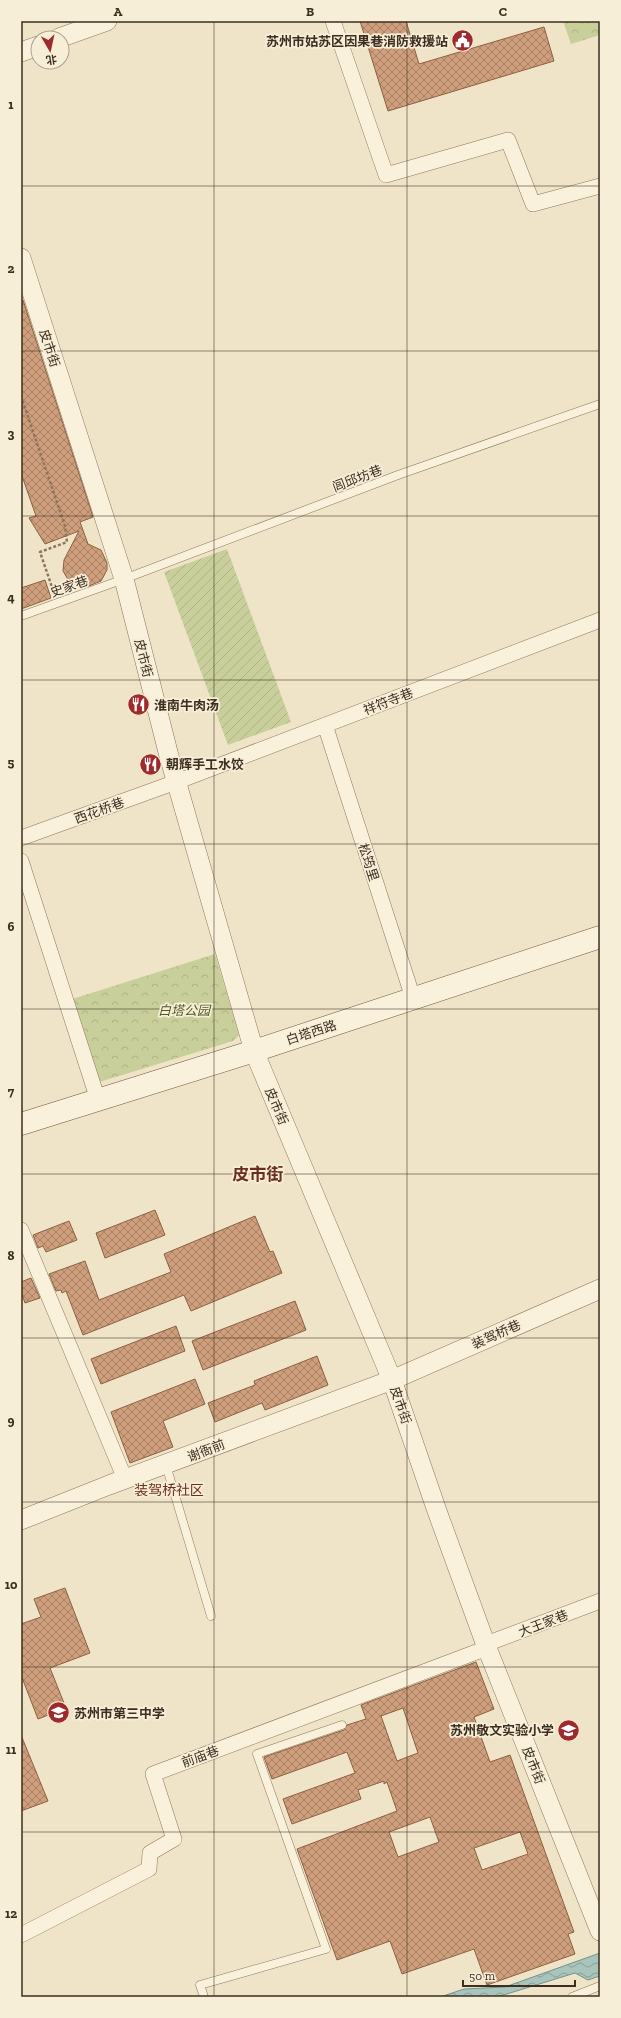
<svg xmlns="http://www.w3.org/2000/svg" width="621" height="2018" viewBox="0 0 621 2018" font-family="'Zilla Slab','Noto Sans SC',serif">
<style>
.park{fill:url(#park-crowns)}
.garden{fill:url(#garden-furrows)}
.water{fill:url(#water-waves);stroke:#6f938a}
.building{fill:url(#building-cross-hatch);stroke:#8d5f41;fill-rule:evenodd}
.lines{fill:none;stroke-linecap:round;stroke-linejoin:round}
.service-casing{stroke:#8d765c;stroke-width:9}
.minor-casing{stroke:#8d765c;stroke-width:16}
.tertiary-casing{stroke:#8d765c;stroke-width:20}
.secondary-casing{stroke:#6f573f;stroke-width:23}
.path{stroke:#8d765c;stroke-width:2.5;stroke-dasharray:3 2;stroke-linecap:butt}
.service{stroke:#faf1dc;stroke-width:8}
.minor{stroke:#faf1dc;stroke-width:15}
.tertiary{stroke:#faf1dc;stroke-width:19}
.secondary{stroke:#faf1dc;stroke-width:22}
.grid{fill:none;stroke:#3d2e20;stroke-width:1;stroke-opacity:0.55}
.labels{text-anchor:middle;stroke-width:3.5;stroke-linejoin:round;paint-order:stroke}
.poi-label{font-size:13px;font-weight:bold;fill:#3d2e20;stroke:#f7eed8;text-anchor:start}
.street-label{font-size:13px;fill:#3d2e20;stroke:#f7eed8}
.park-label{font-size:13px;font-style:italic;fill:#4d5a26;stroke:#f7eed8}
.neighbourhood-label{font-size:14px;fill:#6b2e1e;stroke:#f7eed8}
.district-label{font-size:17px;font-weight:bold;fill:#6b2e1e;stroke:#f7eed8}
.neatline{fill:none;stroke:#3d2e20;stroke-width:1.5}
.grid-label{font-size:13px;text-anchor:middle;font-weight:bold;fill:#3d2e20}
</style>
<defs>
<pattern id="park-crowns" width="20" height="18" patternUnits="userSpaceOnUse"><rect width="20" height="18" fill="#c9cf9b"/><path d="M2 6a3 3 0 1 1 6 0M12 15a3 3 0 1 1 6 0" fill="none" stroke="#aeb285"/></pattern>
<pattern id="garden-furrows" width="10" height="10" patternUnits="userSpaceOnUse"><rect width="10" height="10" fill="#c9cf9b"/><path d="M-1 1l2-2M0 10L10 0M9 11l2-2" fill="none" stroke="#aeb285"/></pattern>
<pattern id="water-waves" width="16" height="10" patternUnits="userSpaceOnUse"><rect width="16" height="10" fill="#a9c4bc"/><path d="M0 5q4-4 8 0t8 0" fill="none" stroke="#8ba098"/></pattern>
<pattern id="building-cross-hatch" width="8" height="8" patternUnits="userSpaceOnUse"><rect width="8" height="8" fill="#cf9f7d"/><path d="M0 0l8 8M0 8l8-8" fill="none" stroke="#a98266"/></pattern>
</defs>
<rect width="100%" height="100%" fill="#f0e4c8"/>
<path class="park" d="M563 21H600V35L571 44Z
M215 954 239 1035 233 1041 93 1084 66 1001Z"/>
<path class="garden" d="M227 549 291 722 228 745 164 572Z"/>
<path class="water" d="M600 1953V1976L588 1980 575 1973 497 1997H440L464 1989 505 1987Z"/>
<path class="building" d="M360 21H406L419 64 544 27 554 61 388 111Z
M21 300H23L93 517 80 522 88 544 101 550 107 563V570L101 581 84 588 75 585 69 581 63 571 64 560 79 531 45 544 29 518 36 516 21 473Z
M45 580 51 598 21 609V588Z
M155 1210 165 1235 105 1258 96 1233Z
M255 1216 270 1252 273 1251 282 1273 191 1311 184 1295 83 1335 66 1291 62 1293 61 1290 56 1291 49 1274 85 1261 99 1300 171 1272 164 1254Z
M69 1221 77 1240 46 1252 43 1246 38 1248 33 1235Z
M31 1278 40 1298 25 1303 21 1292V1282Z
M295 1301 306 1330 203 1370 192 1341Z
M176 1326 185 1351 101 1384 91 1359Z
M317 1356 328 1385 265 1410 262 1403 215 1422 208 1403 255 1385 254 1381Z
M195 1379 205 1404 163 1421 173 1447 130 1463 111 1412Z
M65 1588 90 1653 50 1668 66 1708 38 1719 21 1675V1624L41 1617 34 1599Z
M476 1662 494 1709 474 1717 490 1762 510 1755 574 1932 568 1934 575 1954 487 1985 474 1949 402 1974 390 1941 337 1960 297 1849 397 1811 387 1782 384 1784V1781L358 1790 361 1799 292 1824 283 1799 355 1773 347 1752 272 1779 264 1757 344 1730 347 1725 366 1719 361 1705ZM403 1708 418 1753 397 1761 381 1716ZM430 1817 439 1842 398 1857 389 1832ZM520 1832 528 1854 482 1870 474 1848Z
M21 1735 48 1801 21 1811Z"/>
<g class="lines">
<defs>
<path id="service" d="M21 616 124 579 398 475 600 404
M166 1465 211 1616
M204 1997 200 1985 326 1949 257 1754 342 1725
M572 1997 600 1986"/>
<path id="minor" d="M333 21 386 175 508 140 533 204 600 186
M325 725 413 998
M21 838 176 782 600 620
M21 861 98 1100
M21 1230 125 1479
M486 1644 600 1601
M21 1935 149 1869 150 1853 174 1839 153 1774 487 1648"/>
<path id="tertiary" d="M59 38 107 21
M21 52 38 46
M21 258 124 579 169 756 254 1051 392 1380 437 1511 487 1648 600 1931
M21 1520 109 1485 392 1380 600 1289"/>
<path id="secondary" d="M21 1124 254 1051 600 937"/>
</defs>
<use href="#service" class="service-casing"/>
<use href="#minor" class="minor-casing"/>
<use href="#tertiary" class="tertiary-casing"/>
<use href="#secondary" class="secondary-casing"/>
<path class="path" d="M21 396 65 526 67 542 40 552 54 593"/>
<use href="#service" class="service"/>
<use href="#minor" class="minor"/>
<use href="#tertiary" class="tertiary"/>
<use href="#secondary" class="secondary"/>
</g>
<path class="grid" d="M214 21V1997M407 21V1997M21 186H600M21 351H600M21 516H600M21 680H600M21 844H600M21 1009H600M21 1174H600M21 1338H600M21 1502H600M21 1667H600M21 1832H600"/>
<defs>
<symbol id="civic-disc" viewBox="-11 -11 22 22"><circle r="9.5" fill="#9e2a2b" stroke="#f7eed8"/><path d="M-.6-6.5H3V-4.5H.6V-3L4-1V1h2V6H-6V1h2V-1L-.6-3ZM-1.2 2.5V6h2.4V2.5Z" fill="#fff"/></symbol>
<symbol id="restaurant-disc" viewBox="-11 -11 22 22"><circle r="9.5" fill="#9e2a2b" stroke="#f7eed8"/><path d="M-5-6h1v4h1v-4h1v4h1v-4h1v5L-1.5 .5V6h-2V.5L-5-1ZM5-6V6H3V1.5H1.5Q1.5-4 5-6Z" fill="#fff"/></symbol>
<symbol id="school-disc" viewBox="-11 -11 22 22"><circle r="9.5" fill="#9e2a2b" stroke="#f7eed8"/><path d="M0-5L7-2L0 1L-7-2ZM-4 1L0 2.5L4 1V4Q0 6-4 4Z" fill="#fff"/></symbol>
</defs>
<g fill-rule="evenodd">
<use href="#civic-disc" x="450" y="28" width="25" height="25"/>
<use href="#restaurant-disc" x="126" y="692" width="25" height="25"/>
<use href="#restaurant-disc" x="138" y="752" width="25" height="25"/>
<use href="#school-disc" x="46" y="1700" width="25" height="25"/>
<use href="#school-disc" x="556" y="1718" width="25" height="25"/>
</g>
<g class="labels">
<g class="poi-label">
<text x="448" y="46" text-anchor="end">苏州市姑苏区因果巷消防救援站</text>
<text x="154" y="710">淮南牛肉汤</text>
<text x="166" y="769">朝辉手工水饺</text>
<text x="74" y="1718">苏州市第三中学</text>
<text x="554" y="1735" text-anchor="end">苏州敬文实验小学</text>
</g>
<g class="street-label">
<text transform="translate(50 348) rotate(72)" y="5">皮市街</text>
<text transform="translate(357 478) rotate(-21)" y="5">闾邱坊巷</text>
<text transform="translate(69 586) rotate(-19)" y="5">史家巷</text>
<text transform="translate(144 658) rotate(76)" y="5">皮市街</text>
<text transform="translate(388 701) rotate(-21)" y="5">祥符寺巷</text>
<text transform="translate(99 810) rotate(-20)" y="5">西花桥巷</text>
<text transform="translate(369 862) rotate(72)" y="5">松筠里</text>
<text transform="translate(311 1032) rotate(-18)" y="5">白塔西路</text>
<text transform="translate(277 1106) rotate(67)" y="5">皮市街</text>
<text transform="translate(496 1334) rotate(-24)" y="5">装驾桥巷</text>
<text transform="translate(401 1405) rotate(71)" y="5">皮市街</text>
<text transform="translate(206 1450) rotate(-21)" y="5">谢衙前</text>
<text transform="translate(543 1623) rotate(-21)" y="5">大王家巷</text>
<text transform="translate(200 1756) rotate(-20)" y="5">前庙巷</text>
<text transform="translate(534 1765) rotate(68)" y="5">皮市街</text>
</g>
<g class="park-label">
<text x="184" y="1015">白塔公园</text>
</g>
<g class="neighbourhood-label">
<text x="169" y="1495">装驾桥社区</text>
</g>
<g class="district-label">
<text x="258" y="1180">皮市街</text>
</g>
</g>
<rect width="621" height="2018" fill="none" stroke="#f7eed8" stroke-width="44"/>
<g transform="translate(50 50) rotate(171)"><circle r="19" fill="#f7eed8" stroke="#ada18e"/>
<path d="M0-3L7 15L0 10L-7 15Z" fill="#9e2a2b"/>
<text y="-6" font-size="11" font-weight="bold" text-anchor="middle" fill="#3d2e20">北</text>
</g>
<path d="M463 1980v6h112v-6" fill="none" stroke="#3d2e20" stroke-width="2"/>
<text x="469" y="1980" font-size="12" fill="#3d2e20" stroke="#f7eed8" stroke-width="3" paint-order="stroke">50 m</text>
<rect x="22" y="22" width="577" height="1974" class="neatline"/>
<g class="grid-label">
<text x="118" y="16">A</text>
<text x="310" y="16">B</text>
<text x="503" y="16">C</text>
<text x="11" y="109">1</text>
<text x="11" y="273">2</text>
<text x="11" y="438">3</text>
<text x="11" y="602">4</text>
<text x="11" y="767">5</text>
<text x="11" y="931">6</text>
<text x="11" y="1096">7</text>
<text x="11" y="1260">8</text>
<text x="11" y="1425">9</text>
<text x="11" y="1589">10</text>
<text x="11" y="1754">11</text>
<text x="11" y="1918">12</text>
</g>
</svg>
